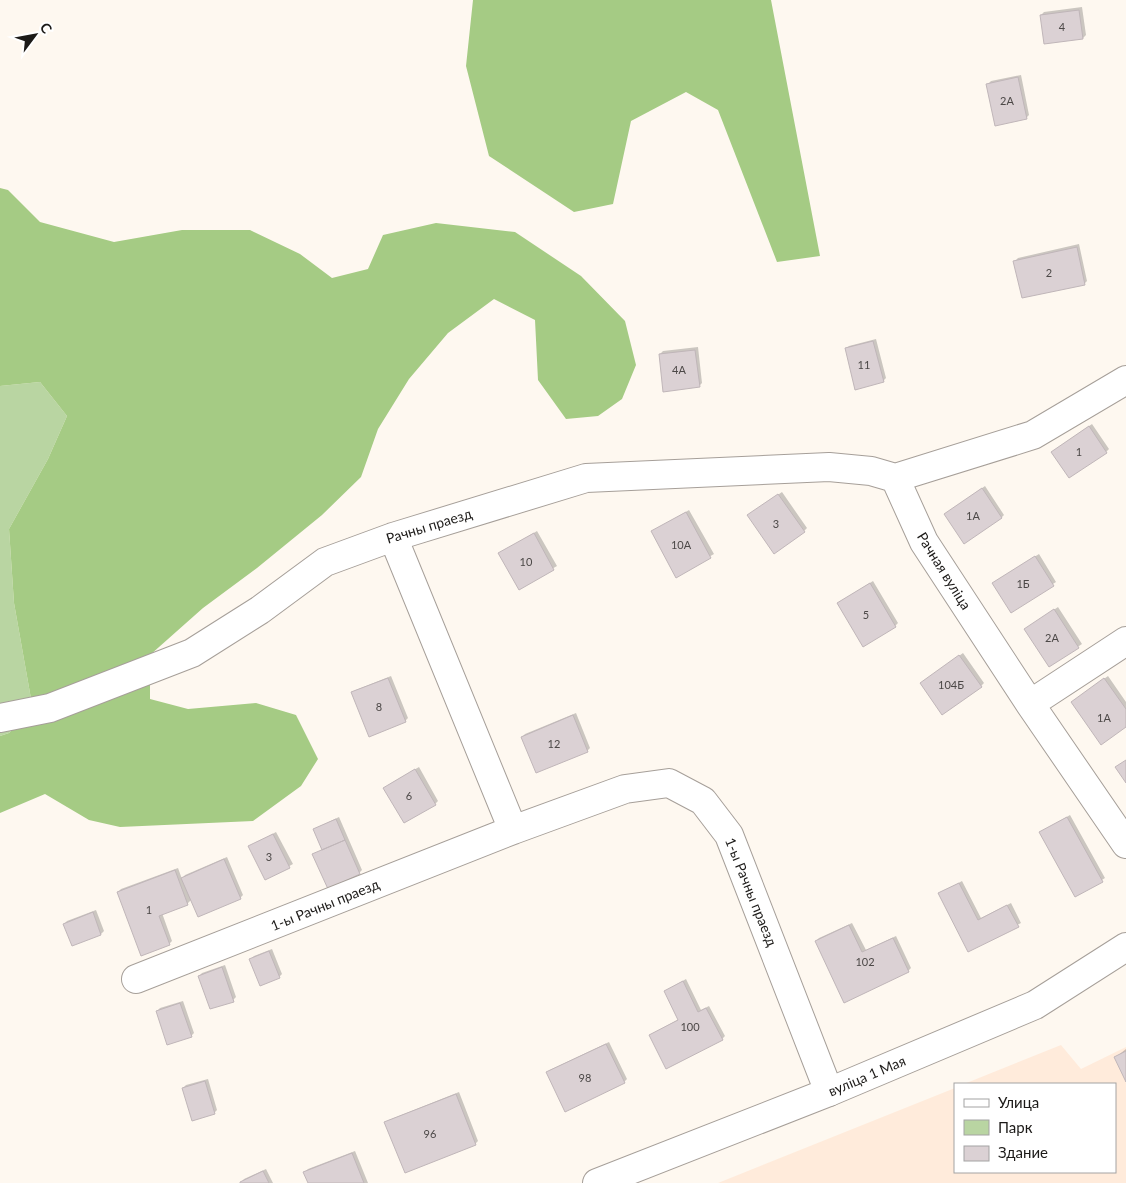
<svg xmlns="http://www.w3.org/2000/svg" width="1126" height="1183" viewBox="0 0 1126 1183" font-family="Lato,sans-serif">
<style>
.industrial{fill:#ffebdb}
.green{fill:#b9d5a2}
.forest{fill:#a5cb84}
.shadow{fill:#0003}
.building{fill:#dbd1d4;stroke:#c0b6b9}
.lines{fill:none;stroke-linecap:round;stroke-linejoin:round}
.minor-casing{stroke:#a69f99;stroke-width:30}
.tertiary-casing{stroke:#a69f99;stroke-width:30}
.minor{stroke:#fff;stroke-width:28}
.tertiary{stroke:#fff;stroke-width:28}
.labels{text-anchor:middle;stroke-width:5;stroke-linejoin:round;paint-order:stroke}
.number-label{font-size:11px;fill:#4c4847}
.street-label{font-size:14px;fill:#1c1a18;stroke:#fff}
</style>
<rect width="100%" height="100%" fill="#fef8f0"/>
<path class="industrial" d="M1061 1045 1081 1069 1126 1047V1183H718L955 1088V1172H1115V1084H964Z"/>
<path class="green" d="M40 382 67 416 48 459 9 529 14 603 33 710 9 733 0 736V386Z"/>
<path class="forest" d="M473 0H771L820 256 777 262 718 110 686 92 631 121 613 204 574 212 489 156 466 66Z
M0 188 8 190 40 222 114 242 182 230H250L300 254 332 278 368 269 383 235 436 223 515 232 581 276 625 321 636 365 622 399 598 416 566 419 538 380 535 320 494 299 448 333 409 379 378 429 361 477 322 515 257 568 203 608 150 655V699L188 709 256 703 296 715 318 759 301 786 253 821 120 827 89 820 45 794 0 813V736L9 733 33 710 14 603 9 529 48 459 67 416 40 382 0 386Z"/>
<path class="shadow" d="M1082 7 1086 35 1083 38 1041 15 1044 12Z
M1021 75 1029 115 1026 118 988 84 991 81Z
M1079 244 1087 281 1084 284 1015 261 1018 258Z
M876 339 886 378 883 381 846 349 849 346Z
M698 347 702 383 699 386 660 354 663 351Z
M1092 424 1109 449 1106 452 1056 449Z
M985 486 1004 515 1002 517 945 514Z
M782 492 807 528 804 531 751 513Z
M689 510 714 554 676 576 652 532Z
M537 531 557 566 519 588 500 553Z
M1039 554 1056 582 1011 611 997 580Z
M873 581 898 623 895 626 838 603Z
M1058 607 1082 644 1049 666 1026 629Z
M963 653 984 683 981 686 924 681Z
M391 676 408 718 405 721 353 692 356 690Z
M1108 676 1126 702V726L1075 700Z
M576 713 590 748 587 751 522 737 525 734Z
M419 767 438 801 435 804 388 785Z
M1070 815 1105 878 1076 896 1044 830Z
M339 817 362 870 359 873 314 855 323 849 315 830 318 827Z
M276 832 293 864 266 879 250 846Z
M227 857 243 895 240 898 192 899 187 904 162 913 172 941 169 944 118 892 121 889 178 868 182 879 185 875Z
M962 881 981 918 1011 903 1021 923 969 950 940 893Z
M96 910 104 931 101 934 72 944 64 924 67 921Z
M852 923 866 950 896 936 911 968 908 971 816 941 819 938Z
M272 949 282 974 279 977 251 959 254 956Z
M225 965 236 997 233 1000 199 976 202 973Z
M686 979 701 1010 709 1006 725 1036 722 1039 650 1035 679 1019 665 991Z
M183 1001 194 1033 191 1036 157 1011 160 1008Z
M609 1042 627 1079 624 1082 547 1073 550 1070Z
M1126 1049V1079L1116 1057Z
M208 1079 217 1110 214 1113 183 1088 186 1085Z
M459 1092 478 1141 475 1144 386 1123 389 1120Z
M355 1151 368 1183H309L305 1172 308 1169Z
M266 1169 273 1183H241L244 1179Z"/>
<path class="building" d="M1079 10 1083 39 1044 44 1040 15Z
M1018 77 1027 119 995 126 986 84Z
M1077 247 1085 285 1022 298 1013 261Z
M873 341 884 382 855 390 845 348Z
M695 350 700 387 663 392 659 354Z
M1089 426 1107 453 1069 478 1051 452Z
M982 488 1002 518 964 544 944 514Z
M778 494 805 532 774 554 747 515Z
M686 512 711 558 676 578 651 531Z
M534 533 554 570 519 590 498 553Z
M1035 556 1054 586 1011 613 992 583Z
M870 583 896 627 863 647 837 603Z
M1054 609 1079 648 1049 667 1024 629Z
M959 655 982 687 942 715 920 683Z
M388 678 406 722 369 737 351 692Z
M1104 678 1126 709V727L1101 745 1071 702Z
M573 715 588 752 536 773 521 737Z
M1126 760V783L1115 767Z
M415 769 436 805 404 823 383 788Z
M1067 817 1103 882 1075 897 1039 832Z
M336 819 345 840 322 850 313 829Z
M273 834 290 868 265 880 248 846Z
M345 840 360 874 328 889 312 854Z
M224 859 241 899 198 917 181 878Z
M175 870 188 905 159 916 170 945 141 956 117 892Z
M959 883 978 920 1007 905 1019 927 968 952 938 893Z
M93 912 101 935 72 946 63 924Z
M849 925 862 952 893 938 909 972 844 1003 815 941Z
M269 951 280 978 260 986 249 959Z
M222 967 234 1002 210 1009 198 976Z
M683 981 698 1012 706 1008 723 1040 666 1069 649 1035 678 1020 664 991Z
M180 1003 192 1037 167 1045 156 1011Z
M606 1044 625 1083 565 1112 546 1072Z
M1126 1051V1082L1114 1057Z
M205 1081 215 1114 192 1121 182 1088Z
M456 1094 476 1145 405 1173 384 1122Z
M352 1153 364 1183H308L303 1172Z
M263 1171 269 1183H240V1182Z"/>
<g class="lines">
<defs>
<path id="minor" d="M1126 380 1033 435 895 478 924 542 1030 704 1126 844
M393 537 513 830
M1030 704 1126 641
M0 718 50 708 192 653 260 610 325 562 393 537 586 478 829 467 871 471 895 478
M136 979 513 830 625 789 669 783 703 801 729 835 829 1092"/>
<path id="tertiary" d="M597 1183 829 1092 1035 1005 1126 947"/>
</defs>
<use href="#minor" class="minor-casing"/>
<use href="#tertiary" class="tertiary-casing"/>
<use href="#minor" class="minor"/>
<use href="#tertiary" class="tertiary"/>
</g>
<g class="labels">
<g class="number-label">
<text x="1062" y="31">4</text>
<text x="1007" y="105">2А</text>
<text x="1049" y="277">2</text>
<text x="864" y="369">11</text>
<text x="679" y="374">4А</text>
<text x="1079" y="456">1</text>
<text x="973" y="520">1А</text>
<text x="776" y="528">3</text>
<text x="681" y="549">10А</text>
<text x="526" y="566">10</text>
<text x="1023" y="588">1Б</text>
<text x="866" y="619">5</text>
<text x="1052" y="642">2А</text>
<text x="951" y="689">104Б</text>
<text x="379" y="711">8</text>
<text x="1104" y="722">1А</text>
<text x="554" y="748">12</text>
<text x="409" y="800">6</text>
<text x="269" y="861">3</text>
<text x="149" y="914">1</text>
<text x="865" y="966">102</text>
<text x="690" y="1031">100</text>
<text x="585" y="1082">98</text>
<text x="430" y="1138">96</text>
</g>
<g class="street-label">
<text transform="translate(429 526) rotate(-17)" y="5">Рачны праезд</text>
<text transform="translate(944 571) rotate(58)" y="5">Рачная вуліца</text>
<text transform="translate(751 892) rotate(68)" y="5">1-ы Рачны праезд</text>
<text transform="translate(325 905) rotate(-22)" y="5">1-ы Рачны праезд</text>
<text transform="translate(867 1076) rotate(-23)" y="5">вуліца 1 Мая</text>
</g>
</g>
<rect x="954" y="1083" width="162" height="90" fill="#ffffff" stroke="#a4a3a3"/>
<rect x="964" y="1099" width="25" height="8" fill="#ffffff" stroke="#a4a3a3"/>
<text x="998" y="1108" font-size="15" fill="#1c1a18">Улица</text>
<rect x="964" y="1120" width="25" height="15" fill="#b9d5a2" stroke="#a4a3a3"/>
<text x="998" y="1133" font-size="15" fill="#1c1a18">Парк</text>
<rect x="964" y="1146" width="25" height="15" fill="#dbd1d4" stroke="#a4a3a3"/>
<text x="998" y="1158" font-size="15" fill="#1c1a18">Здание</text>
<g transform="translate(35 35) rotate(58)" stroke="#ffffff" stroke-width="4" paint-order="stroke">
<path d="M0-4L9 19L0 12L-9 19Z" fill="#1c1a18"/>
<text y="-8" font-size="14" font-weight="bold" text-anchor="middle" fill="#1c1a18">С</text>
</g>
</svg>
